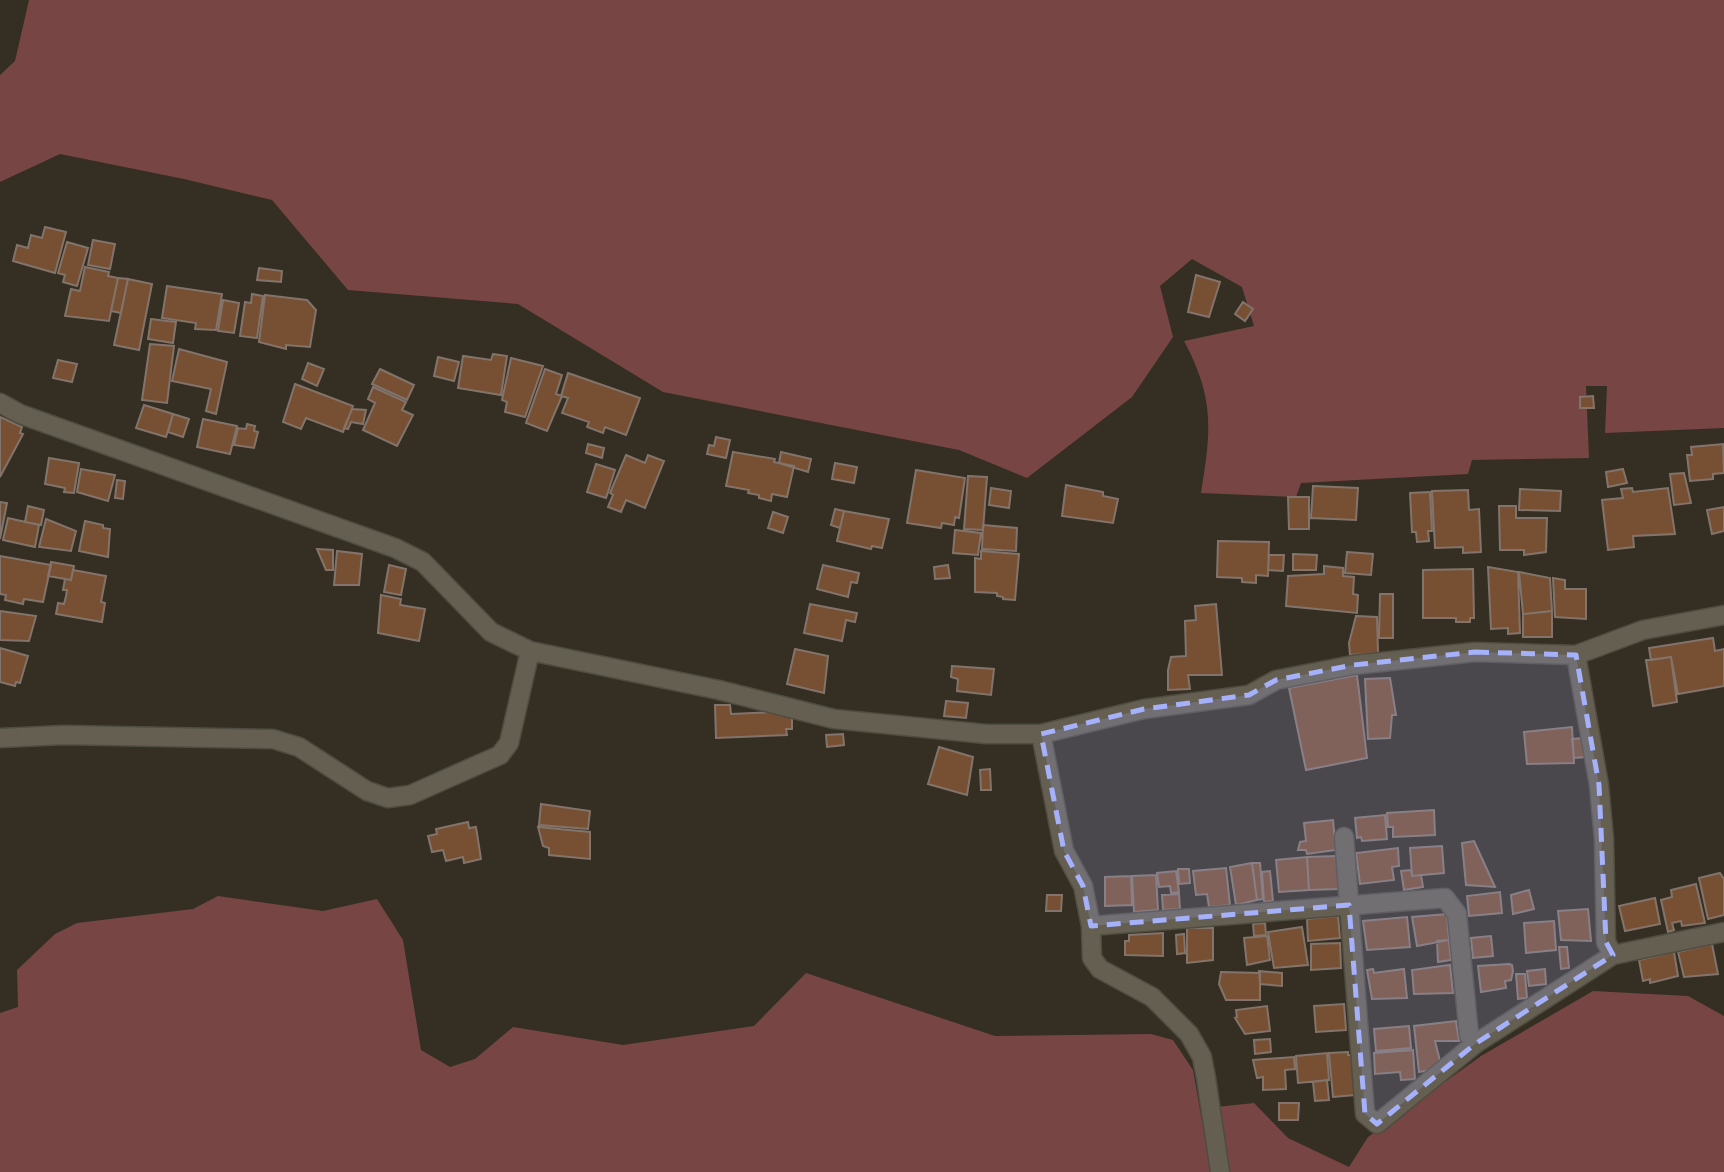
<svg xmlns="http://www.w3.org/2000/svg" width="1724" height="1172" viewBox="0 0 1724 1172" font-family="'Archivo Narrow',sans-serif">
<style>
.forest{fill:#774544}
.building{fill:#774f32;stroke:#83746b;stroke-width:2}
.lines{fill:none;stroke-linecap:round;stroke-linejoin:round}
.minor-casing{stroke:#4f4c41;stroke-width:21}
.minor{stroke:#645f51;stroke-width:18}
.marked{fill:#a6b1fc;fill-opacity:0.2;stroke:#a6b1fc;stroke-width:5;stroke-dasharray:14 9;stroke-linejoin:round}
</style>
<rect width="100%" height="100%" fill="#342f22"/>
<path class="forest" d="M29 0H1724V428L1605 433 1607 386H1586L1589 458 1472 460 1468 474 1301 483 1296 497 1201 493C1211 431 1215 399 1184 341L1254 326 1242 287 1192 259 1160 286 1173 337 1132 397 1027 478 959 450 663 392 518 304 348 290 272 200 184 179 60 154 0 182V75L15 61Z
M218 896 323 911 377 899 403 940 421 1050 450 1067 475 1059 513 1027 623 1045 754 1026 806 973 995 1036 1151 1034 1173 1040 1193 1070 1211 1172H0V1013L18 1007 17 970 55 934 77 923 193 909Z
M1593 991 1688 996 1724 1016V1172H1225L1216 1107 1254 1103 1288 1138 1349 1167 1368 1137 1481 1056Z"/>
<path class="building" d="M45 227 66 232 55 273 13 261 17 245 28 248 31 235 42 238Z
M93 240 115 244 110 269 88 265Z
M67 242 88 248 77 286 63 282 65 275 58 273Z
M85 267 109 272 108 276 118 278 109 321 65 316 71 289 80 291Z
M259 268 282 271 281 282 257 280Z
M1196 275 1220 282 1209 317 1188 312Z
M118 278 128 279 121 313 111 311Z
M128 279 152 284 139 350 114 345Z
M167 286 222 294 216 330 195 329 196 323 162 318Z
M252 294 263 296 257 338 240 336 245 302 251 303Z
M265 295 307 300 316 310 310 347 286 345V349L259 342Z
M223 300 239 303 234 333 218 331Z
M1243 302 1253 309 1245 321 1235 314Z
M151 319 176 322 173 343 148 339Z
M150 344 174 346 167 403 142 400Z
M179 349 227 362 216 414 206 411 211 389 172 381Z
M493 354 507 356 501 395 458 388 463 356 491 360Z
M438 357 459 362 454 381 434 376Z
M511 358 543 366 525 417 505 412 507 402 502 400Z
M58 360 77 364 72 382 53 378Z
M308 363 324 369 317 386 302 379Z
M380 369 414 385 407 400 372 384Z
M545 369 562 375 556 394 562 396 547 431 526 423Z
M568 373 640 398 626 435 605 427 603 433 587 427 589 422 562 413 568 398 561 396Z
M295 384 353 406 343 432 306 418 301 429 283 422Z
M373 387 406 402 402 410 413 415 397 446 363 430 375 403 368 399Z
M1593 396 1594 408H1580V397Z
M144 405 173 414 166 437 136 428Z
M352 409 366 410 363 424 351 422 348 429 344 428Z
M173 414 189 419 183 437 168 432Z
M0 417 22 427 20 433 23 434 0 477Z
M203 419 237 426 230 454 197 447Z
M247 424 255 426 254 431 258 432 254 448 234 445 238 428 246 429Z
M716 437 730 440 726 458 707 454 709 445 714 446Z
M588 444 604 448 602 458 586 453Z
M1723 444 1724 473 1713 474V479L1690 481 1687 455H1692L1691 447Z
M733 452 775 459 774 462 794 466 787 497 772 494 771 501 759 498V495L748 493 749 490 726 486Z
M781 452 811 459 808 472 779 463Z
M626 455 645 463 648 455 664 461 645 508 626 500 621 512 608 507 613 495 610 493Z
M49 458 79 463 74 493 64 492 65 488 45 484Z
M835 463 857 467 854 483 832 479Z
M596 464 615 470 606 498 587 492Z
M81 469 115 475 108 501 77 492Z
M1623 469 1627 483 1608 487 1606 472Z
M916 470 965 478 959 518 955 517 954 525 942 523 941 528 907 523Z
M1684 473 1691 503 1674 505 1670 474Z
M968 476 987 477 983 530 964 529Z
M117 480 125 481 123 499 115 498Z
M1066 485 1103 492V496L1118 499 1113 523 1062 516Z
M1313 486 1358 488 1356 520 1311 518Z
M991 488 1011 491 1009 508 989 505Z
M1632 488 1633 492 1668 488 1675 534 1633 536 1634 547 1608 550 1602 500 1623 498 1621 489Z
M1520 489 1561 491 1560 511 1519 510Z
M1468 490 1469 510 1479 509 1481 552 1463 553V547L1435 548 1432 491Z
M1430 492 1432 531H1428L1429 541 1417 542 1416 532H1412L1410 493Z
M1288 497H1309V529H1289Z
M0 502 7 503 0 539Z
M28 506 44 510 41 525 25 522Z
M1499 506H1516V518H1547L1546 552 1524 555V550H1500Z
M1724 507V531L1712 534 1707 510Z
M835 509 844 511 840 528 831 525Z
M844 511 889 519 882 548 872 546 871 549 837 541Z
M773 512 788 517 783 533 768 528Z
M8 518 39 525 35 547 3 540Z
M46 519 76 531 71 551 39 547Z
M85 521 103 525V528L110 529 108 557 79 551Z
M983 525 1017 528 1016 551 982 549Z
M955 530 981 533 978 555 953 553Z
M1218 541 1269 542 1268 576 1256 575V583L1242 582V578L1217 577Z
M317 549 333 550V570H326Z
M337 551 362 554 359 585H334Z
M981 551 1019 554 1015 600 1003 599V597L997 596V593L975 592V558L981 559Z
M1347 552 1373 554 1371 575 1345 573Z
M1293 554 1317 555 1316 570H1293Z
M1269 555H1284L1283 571 1268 570Z
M0 556 51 565 43 602 24 599 23 604 5 600 6 595 0 594Z
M51 562 74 566 71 580 48 576Z
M389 565 406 569 401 595 384 592Z
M823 565 859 573 857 583 851 582 848 597 817 589Z
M948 565 950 578 935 579 934 567Z
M1324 566 1343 568V576L1354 577 1353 594 1358 595 1357 613 1286 606 1288 576 1324 574Z
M1488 567 1518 572 1520 633 1508 634V628L1491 629Z
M1473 569 1474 618H1470V622H1456V618H1423V570Z
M73 570 106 576 101 602 105 603 102 622 56 614 58 603 64 604 66 596 67 590H63L65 579 71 580Z
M1519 572 1550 578 1552 611 1523 614Z
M1553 578 1565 580V589H1586V619L1555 617Z
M1380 594H1393V638H1379Z
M381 595 401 599 400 605 425 609 419 641 378 633Z
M810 604 857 613 855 622 846 620 842 641 804 633Z
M1216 604 1222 675H1188L1190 689 1168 690V670L1171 657 1186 656 1185 621 1196 620 1195 606Z
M0 611 36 616 29 641 0 640Z
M1552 611V637H1523V614Z
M1356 616 1377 617 1378 653 1350 655 1349 643Z
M1713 638 1715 651 1724 649V686L1678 694 1671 657 1651 660 1649 648Z
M0 648 28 656 20 683 16 682 15 686 0 682Z
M795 649 828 656 824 693 787 684Z
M1671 657 1677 702 1653 706 1646 660Z
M952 666 994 669 991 695 957 691 958 679 951 677Z
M1357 675 1367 758 1306 770 1289 688Z
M1390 678 1396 715H1392L1390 738 1368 739 1365 679Z
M946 701 968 703 966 718 944 716Z
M715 705H730L731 714 775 712 792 716V729H786L787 735 716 738Z
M1572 727 1574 763 1527 764 1524 732Z
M843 734 844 745 827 747 826 735Z
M1585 738 1587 757 1574 758 1572 739Z
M939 747 973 757 967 795 928 784Z
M990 769 991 790H981L980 770Z
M541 804 590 811 588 829 539 825Z
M1434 810 1435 835 1393 837V827H1388L1387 813Z
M1385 815 1387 839 1362 841 1361 837 1357 838 1355 818Z
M1333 820 1336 850 1307 854 1306 850H1298L1300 842 1306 841 1304 823Z
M468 822 469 828 476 827 481 859 464 863 463 857 446 861 443 850 432 852 428 836 437 834 436 829Z
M538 827 590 832V859L549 855V848L543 846Z
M1474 841 1495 887 1466 885 1462 843Z
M1442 846 1444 873 1412 876 1410 848Z
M1398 848 1399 866 1392 867 1394 880 1360 884 1356 853Z
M1337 856 1339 889 1309 890 1307 857Z
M1307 857 1309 890 1279 892 1276 860Z
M1252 863H1260L1263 899 1257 900Z
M1252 863 1257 900 1236 905 1230 867Z
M1226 868 1230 905 1209 907 1207 894 1196 895 1193 871Z
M1178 869H1189L1190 883 1179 884Z
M1411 870 1412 876 1421 875 1423 887 1404 890 1401 871Z
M1176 871 1179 892 1171 893 1170 886 1159 887 1157 873Z
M1270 871 1273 901 1264 902 1262 872Z
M1720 873 1724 879V915L1708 919 1699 878Z
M1156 875 1158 910 1134 912 1132 876Z
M1131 876 1132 905 1105 906V877Z
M1696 884 1705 923 1682 926 1681 921 1672 923 1674 930 1668 932 1661 900 1672 897 1671 890Z
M1529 890 1534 909 1513 914 1511 895Z
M1500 892 1502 913 1469 916 1467 896Z
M1179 894 1180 909 1163 910 1162 895Z
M1047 895H1062L1061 911H1046Z
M1655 898 1660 924 1625 931 1619 906Z
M1588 909 1591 941 1561 940 1558 911Z
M1447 914 1449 940 1417 946 1412 917Z
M1338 916 1340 938 1308 941 1307 919Z
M1407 917 1410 947 1367 950 1363 921Z
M1554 921 1556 950 1526 953 1524 923Z
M1265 923 1266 935 1254 936 1253 924Z
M1302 927 1308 965 1274 968 1268 932Z
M1187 928H1213V960L1187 963Z
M1163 933V956L1125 955V941H1129V935Z
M1184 934 1185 953 1177 954 1176 935Z
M1267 936 1270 960 1247 965 1244 938Z
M1491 936 1493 956 1473 958 1471 938Z
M1449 940 1451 960 1438 962 1437 941Z
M1340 943 1341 968 1311 970V944Z
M1712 944 1718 974 1684 977 1678 952Z
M1559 947H1567L1569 968 1561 969Z
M1674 952 1678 976 1650 983V979L1643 981 1639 960Z
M1509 964 1512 965 1513 971 1511 980 1505 981 1506 988 1481 992 1478 966Z
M1450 965 1453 993 1414 994 1412 970Z
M1373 969 1374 973 1404 969 1407 998 1372 999 1367 970Z
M1545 969 1546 984 1529 986 1527 971Z
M1259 971 1282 973V986L1260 984Z
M1221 972 1260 973V1000H1226L1219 984Z
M1516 974H1525L1527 998 1518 999Z
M1344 1004 1346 1030 1316 1032 1314 1006Z
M1267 1006 1270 1031 1245 1034 1235 1018 1237 1017 1236 1010Z
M1456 1021 1459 1041H1435L1440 1061 1430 1070 1419 1072 1414 1026Z
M1409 1026 1411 1048 1376 1051 1374 1029Z
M1270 1039 1271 1052 1255 1054 1254 1040Z
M1413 1050 1415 1079 1401 1080 1400 1072 1375 1074 1374 1053Z
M1348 1052V1055H1352L1355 1095 1333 1097 1329 1053Z
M1327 1053 1329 1080 1298 1083 1296 1056Z
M1294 1057 1295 1069 1285 1070 1286 1089 1263 1090V1077L1257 1078 1253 1060Z
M1327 1080 1329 1100 1315 1101 1313 1082Z
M1279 1103H1299L1298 1120H1279Z"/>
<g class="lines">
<defs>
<path id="minor" d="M0 403 20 414 395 548 423 562 491 632 530 651 719 690 834 719 986 734H1041L1144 709 1249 695 1276 680 1353 665 1475 652 1576 655 1643 630 1724 615
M1576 655 1599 785 1604 839 1606 942 1613 955
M1041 734 1064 851 1083 886 1091 926 1092 958 1100 969 1152 997 1189 1034 1202 1057 1206 1078 1220 1172
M0 738 64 735 273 739 299 747 367 791 388 798 410 795 500 755 509 743 530 651
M1344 837 1365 1114 1377 1124 1475 1044 1613 955 1724 932
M1091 926 1445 898 1457 914 1469 1035 1475 1044"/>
</defs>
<use href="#minor" class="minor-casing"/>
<use href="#minor" class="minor"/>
</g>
<path class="marked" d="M1475 652 1576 655 1599 785 1606 942 1613 955 1475 1044 1377 1124 1365 1114 1349 905 1091 926 1083 886 1064 851 1041 734 1144 709 1249 695 1276 680 1353 665Z"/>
</svg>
